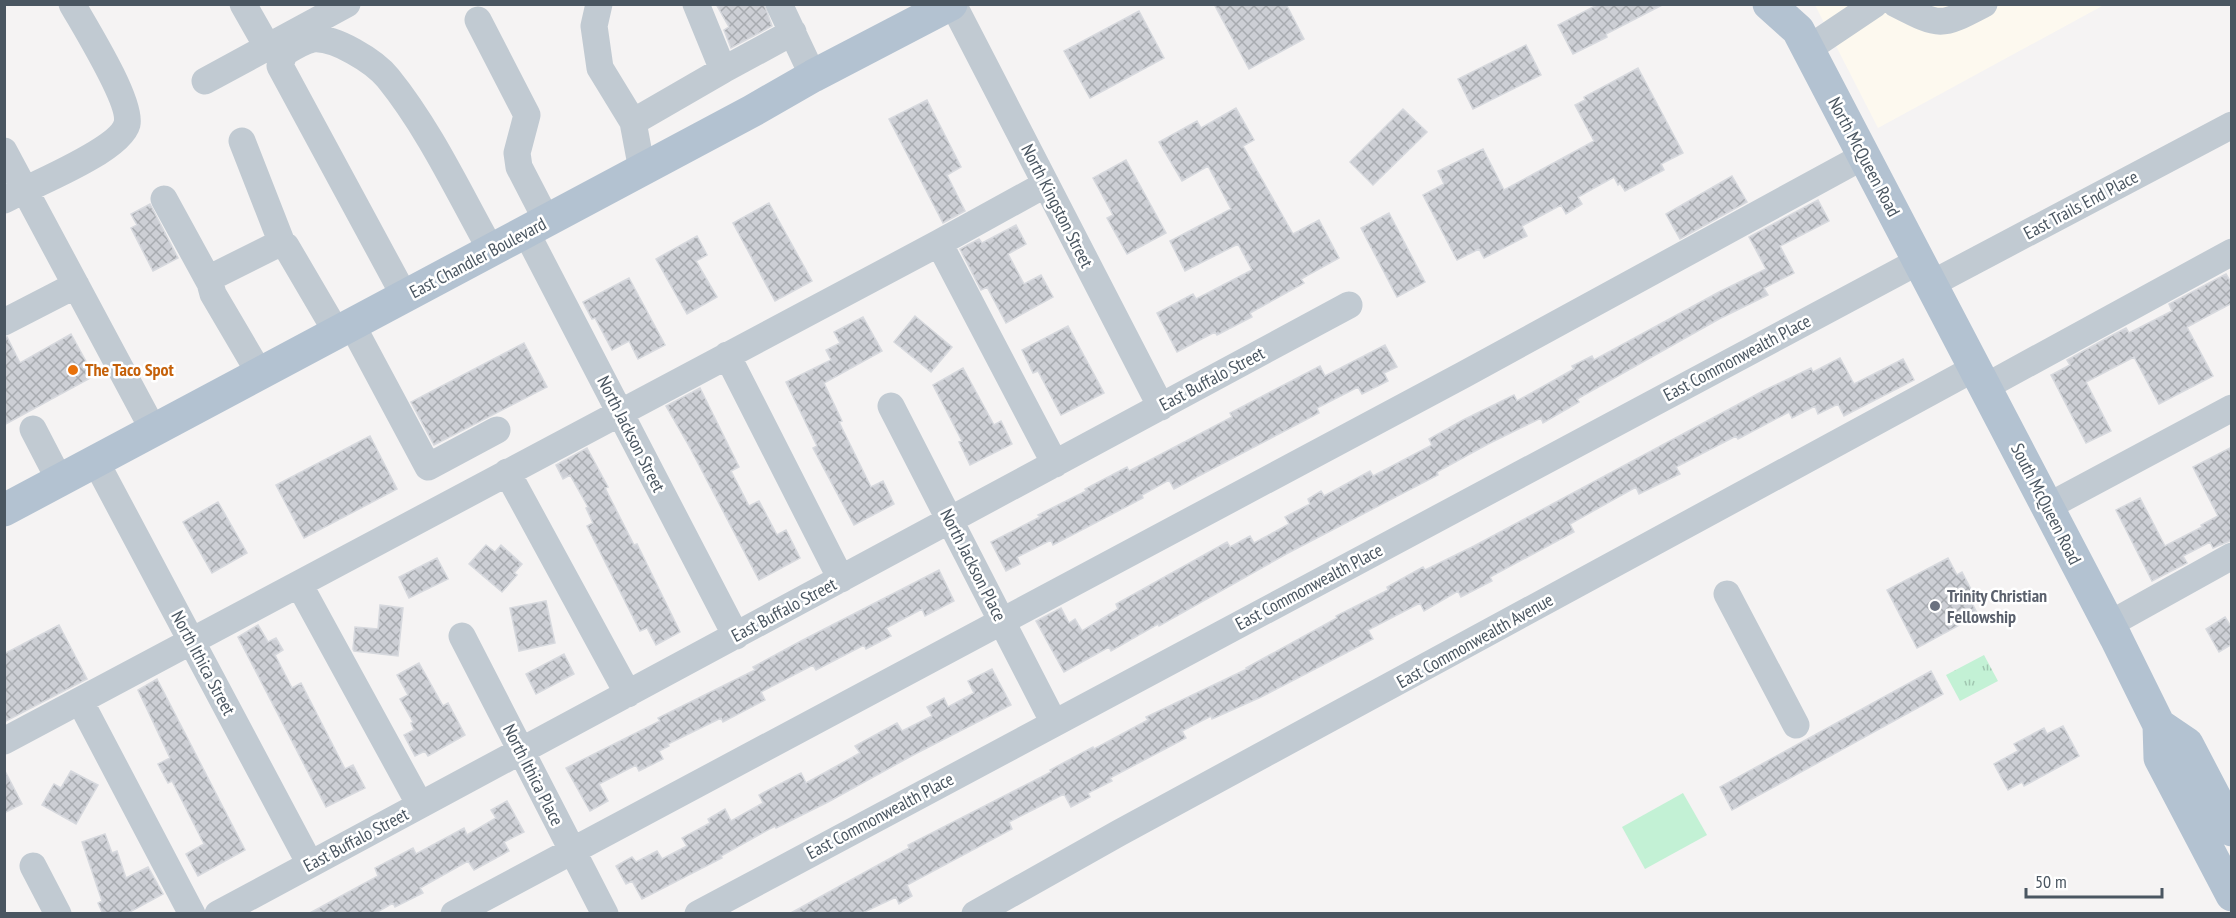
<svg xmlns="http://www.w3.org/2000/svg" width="2236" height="918" viewBox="0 0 2236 918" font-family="'PT Sans Narrow',sans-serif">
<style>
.commercial{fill:#fdf9ef}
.park{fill:url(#park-tufts)}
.pitch{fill:#c3f1d5}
.building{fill:url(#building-cross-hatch);stroke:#d7d9de;stroke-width:1.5}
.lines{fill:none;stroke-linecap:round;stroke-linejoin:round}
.minor{stroke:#c1cad2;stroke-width:27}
.major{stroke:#b3c2d1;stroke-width:33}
.food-dot{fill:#e8710a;stroke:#fff;stroke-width:2}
.worship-dot{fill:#6b7280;stroke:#fff;stroke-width:2}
.labels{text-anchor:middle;stroke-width:5;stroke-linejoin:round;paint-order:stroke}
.street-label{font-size:18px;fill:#4a5661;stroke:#fff}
.food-label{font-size:18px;font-weight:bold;fill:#c56008;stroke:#fff;text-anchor:start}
.worship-label{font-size:18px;font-weight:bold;fill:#5b616d;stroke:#fff;text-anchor:start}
</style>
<defs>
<pattern id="park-tufts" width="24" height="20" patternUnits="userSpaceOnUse" patternTransform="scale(1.5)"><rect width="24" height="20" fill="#c3f1d5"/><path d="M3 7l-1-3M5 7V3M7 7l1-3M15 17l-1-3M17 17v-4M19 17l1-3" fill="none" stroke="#a0c6b0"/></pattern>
<pattern id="building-cross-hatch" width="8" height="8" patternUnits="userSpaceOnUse" patternTransform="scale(1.5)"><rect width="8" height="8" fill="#cdcfd5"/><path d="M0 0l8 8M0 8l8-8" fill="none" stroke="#a8abb0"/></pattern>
</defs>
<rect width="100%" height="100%" fill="#f5f3f3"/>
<path class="commercial" d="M1815 5H2104L1878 128Z"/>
<path class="park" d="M1984 655 1998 681 1960 701 1946 675Z"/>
<path class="pitch" d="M1683 793 1707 835 1645 869 1622 827Z"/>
<path class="building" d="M716 4H764L772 26 731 48 724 30 729 27Z
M1214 4H1286L1304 39 1249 69Z
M1599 4H1664L1606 34 1607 37 1573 54 1558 25Z
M1139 11 1164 58 1090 98 1064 51Z
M1526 45 1541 75 1473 109 1458 79Z
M1638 68 1683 153 1661 164 1664 170 1625 191 1620 183 1618 185 1614 177 1578 197 1582 204 1566 214 1561 205 1522 226 1527 236 1484 258 1479 249 1457 260 1423 195 1444 184 1438 171 1483 149 1504 190 1594 141 1575 105 1585 100 1584 97Z
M927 100 961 167 947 175 965 211 943 223 889 119Z
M1236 108 1254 140 1243 146 1293 234 1319 220 1339 258 1301 279 1304 283 1250 313 1252 317 1217 335 1215 332 1177 352 1157 313 1193 294 1196 299 1252 270 1238 244 1185 271 1170 241 1231 209 1208 166 1182 181 1159 142 1197 121 1201 128Z
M1403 109 1427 132 1373 185 1350 162Z
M1126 160 1166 233 1127 254 1107 218 1113 215 1093 178Z
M1732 176 1747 202 1680 239 1666 214Z
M1818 200 1829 221 1780 246 1794 273 1764 288 1768 295 1719 319 1577 399 1579 402 1543 423 1541 418 1488 444 1437 472 1438 475 1288 553 1159 626 1158 624 1111 651 1109 647 1064 672 1036 621 1061 608 1069 623 1075 619 1082 631 1118 609 1116 604 1227 542 1230 547 1250 536 1254 543 1289 524 1285 517 1310 504 1308 499 1321 491 1324 496 1370 471 1373 476 1432 445 1429 439 1463 420 1514 395 1517 401 1574 369 1572 366 1592 356 1594 360 1719 292 1766 269 1749 237Z
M769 203 812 281 775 301 733 223Z
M150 204 178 258 153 271 131 228 137 225 131 214Z
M1389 213 1425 282 1397 297 1361 228Z
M1016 225 1026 244 1008 254 1024 284 1041 275 1053 297 1006 323 987 287 981 290 960 249 979 239 982 243Z
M697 236 707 255 696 261 717 297 687 314 656 259Z
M2226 274 2232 284V303L2187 327 2213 376 2159 404 2134 357 2086 382 2111 431 2086 443 2051 375 2070 365 2067 360 2107 338 2126 328 2129 333 2172 311 2169 304Z
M629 278 665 345 638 359 629 341 612 350 595 318 592 319 583 302Z
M915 316 952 347 931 372 894 342Z
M863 317 882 351 824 383 842 421 839 422 871 487 883 481 894 504 854 525 813 448 817 446 786 382 831 360 826 350 840 343 834 332Z
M1068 326 1104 393 1061 415 1038 371 1033 373 1022 350Z
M71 334 94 376 4 425V338L7 337 20 363Z
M524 343 547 387 434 445 411 402Z
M1385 345 1397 367 1384 373 1388 381 1362 394 1358 387 1317 408 1319 413 1174 489 1169 480 1142 495 1143 498 1053 545 1051 540 1017 557 1020 564 1006 571 991 542 1040 517 1038 515 1086 491 1085 489 1127 467 1129 471 1232 417 1230 413 1320 366 1325 376Z
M1840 358 1854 384 1903 359 1914 380 1844 416 1838 404 1818 414 1815 406 1792 418 1789 412 1738 439 1736 436 1676 467 1680 474 1639 494 1636 487 1570 524 1574 532 1490 577 1492 581 1461 597 1458 591 1424 611 1420 603 1368 630 1373 639 1261 697 1212 719 1211 716 1182 731 1186 738 1110 778 1112 781 1088 793 1090 797 1071 807 1064 794 1009 822 1012 829 907 885 912 896 899 904 896 897 860 914H789L909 848 908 845 1051 772 1050 770 1093 747 1094 749 1148 720 1146 717 1247 669 1246 668 1337 618 1336 616 1388 590 1387 587 1423 567 1425 570 1474 546 1763 391 1811 368 1813 372Z
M963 368 994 425 1001 421 1012 444 970 465 959 442 962 441 933 385Z
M700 388 739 467 731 471 749 506 759 501 777 535 786 530 800 558 759 580 689 446 666 406Z
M370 436 397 489 304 538 276 485Z
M2232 447V540L2213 548 2210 542 2183 556 2187 563 2152 581 2116 510 2140 498 2165 546 2202 527 2201 525 2218 516 2193 467Z
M587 448 608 487 605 488 634 545 637 544 680 632 656 645 647 628 640 631 587 526 593 523 586 508 588 507 570 475 563 479 556 465Z
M218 502 247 553 212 573 183 522Z
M486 545 495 552 501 545 522 564 514 573 517 575 502 592 469 564Z
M437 558 448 579 409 598 399 577Z
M1948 558 1957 575 1962 572 1974 595 1969 597 1978 615 1917 648 1887 590Z
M939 570 954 601 925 616 922 609 886 628 891 636 866 649 864 645 816 670 813 665 761 692 765 700 723 722 721 718 668 744 669 746 659 751 663 759 639 771 636 765 599 784 608 801 590 811 566 768 660 721 658 718 755 670 753 667 801 641Z
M546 601 555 643 519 651 510 608Z
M380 605 403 608 398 656 354 651 353 649 355 627 378 629Z
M2225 617 2232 628V644L2219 652 2206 629Z
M59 625 87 679 4 722V654Z
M258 625 268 642 276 638 283 650 275 655 292 688 301 683 345 769 353 765 365 788 326 807 238 637Z
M564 654 574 674 536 694 526 674Z
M419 663 443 706 448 703 465 735 428 756 425 751 415 756 404 735 414 730 411 723 413 722 400 699 408 695 397 675Z
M992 669 1011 705 915 754 828 802 776 828 775 826 721 856 722 858 642 899 632 881 626 884 616 866 632 857 636 862 657 851 662 859 687 846 682 838 710 823 708 819 725 809 731 821 763 803 759 795 801 773 806 783 860 753 855 746 897 723 902 731 932 716 927 707 944 698 948 707 974 693 968 681Z
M1931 671 1943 694 1732 810 1720 787Z
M157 679 245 850 198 876 186 854 204 844 172 781 168 783 158 764 170 758 138 690Z
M2063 726 2079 756 2024 786 2022 782 2008 790 1994 764 2018 751 2014 744 2044 728 2047 734Z
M4 769 22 804 4 813Z
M71 771 98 785 76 824 42 805 54 784 61 788Z
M507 801 524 832 504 842 509 851 474 870 468 861 420 888 423 893 395 907 393 903 374 914H308L378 876 375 868 413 848 416 854 464 828 467 835 496 818 491 810Z
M105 834 112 853 117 851 126 878 148 867 163 894 126 914H103L98 903 102 901 82 842Z"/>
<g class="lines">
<path class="minor" d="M243 4 268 48
M599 4 594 26 600 68 633 122 642 170
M696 4 723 70 793 32
M779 4 813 76
M953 4 1161 407
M1896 4C1941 27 1940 27 1984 4
M478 20 527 115 517 153 519 167 547 221
M1808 49 1875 4
M205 81 347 4
M633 122 723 70
M242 141 283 246
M4 151 154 431
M164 199 210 283
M4 200C30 186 120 151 127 124 132 102 85 27 72 4
M526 232 736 636
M939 243 1055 464
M1931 284 2232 125
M405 297 280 66 284 53C292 48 303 41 313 39 335 37 374 61 388 78 430 130 459 193 491 250
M4 322 76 285
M352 325 428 467 497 430
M727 355 841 579
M260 374 213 294 210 283 214 276 278 244 286 246 337 333
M1985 387 2232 252
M891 406 1054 723
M33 429 60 481
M96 462 310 864
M507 472 628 694
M2047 507 2232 408
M299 584 420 805
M1727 594 1796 725
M2108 625 2232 556
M462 636 605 914
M80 701 192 914
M4 741 939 243 1046 184
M33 866 58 914
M218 914 1349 305
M454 914 1463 375 1864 156
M698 914 1919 261
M975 914 1119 833 1975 368"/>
<path class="major" d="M1769 4 1798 30 2116 638 2159 725 2160 758 2232 895
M4 510 752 111 813 76 951 4
M2159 725 2187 744 2232 830"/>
</g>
<circle class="food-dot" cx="73" cy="370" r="6"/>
<circle class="worship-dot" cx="1935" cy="606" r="6"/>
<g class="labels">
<g class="street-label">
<text transform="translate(1864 157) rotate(62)" y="6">North McQueen Road</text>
<text transform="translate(2081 205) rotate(-28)" y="6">East Trails End Place</text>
<text transform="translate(1057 206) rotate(63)" y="6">North Kingston Street</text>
<text transform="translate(478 258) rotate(-28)" y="6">East Chandler Boulevard</text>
<text transform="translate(1737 358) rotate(-28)" y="6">East Commonwealth Place</text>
<text transform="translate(1212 379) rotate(-28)" y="6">East Buffalo Street</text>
<text transform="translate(631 434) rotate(63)" y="6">North Jackson Street</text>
<text transform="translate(2046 504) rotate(63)" y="6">South McQueen Road</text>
<text transform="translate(973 565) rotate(63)" y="6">North Jackson Place</text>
<text transform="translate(1309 587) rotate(-28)" y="6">East Commonwealth Place</text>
<text transform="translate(784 610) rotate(-28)" y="6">East Buffalo Street</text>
<text transform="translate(1475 641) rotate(-29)" y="6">East Commonwealth Avenue</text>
<text transform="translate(203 663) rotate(62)" y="6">North Ithica Street</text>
<text transform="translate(533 775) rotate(63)" y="6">North Ithica Place</text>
<text transform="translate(880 816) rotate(-28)" y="6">East Commonwealth Place</text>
<text transform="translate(356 840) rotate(-28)" y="6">East Buffalo Street</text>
</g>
<g class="food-label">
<text x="85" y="376">The Taco Spot</text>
</g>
<g class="worship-label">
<text x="1947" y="602">Trinity Christian<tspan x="1947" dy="21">Fellowship</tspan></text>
</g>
</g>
<rect width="2236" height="918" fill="none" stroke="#4a5661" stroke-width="12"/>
<path d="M2026 888v9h136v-9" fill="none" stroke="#4a5661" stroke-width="3"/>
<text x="2035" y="888" font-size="18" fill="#4a5661" stroke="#ffffff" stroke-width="4.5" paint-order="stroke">50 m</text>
</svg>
